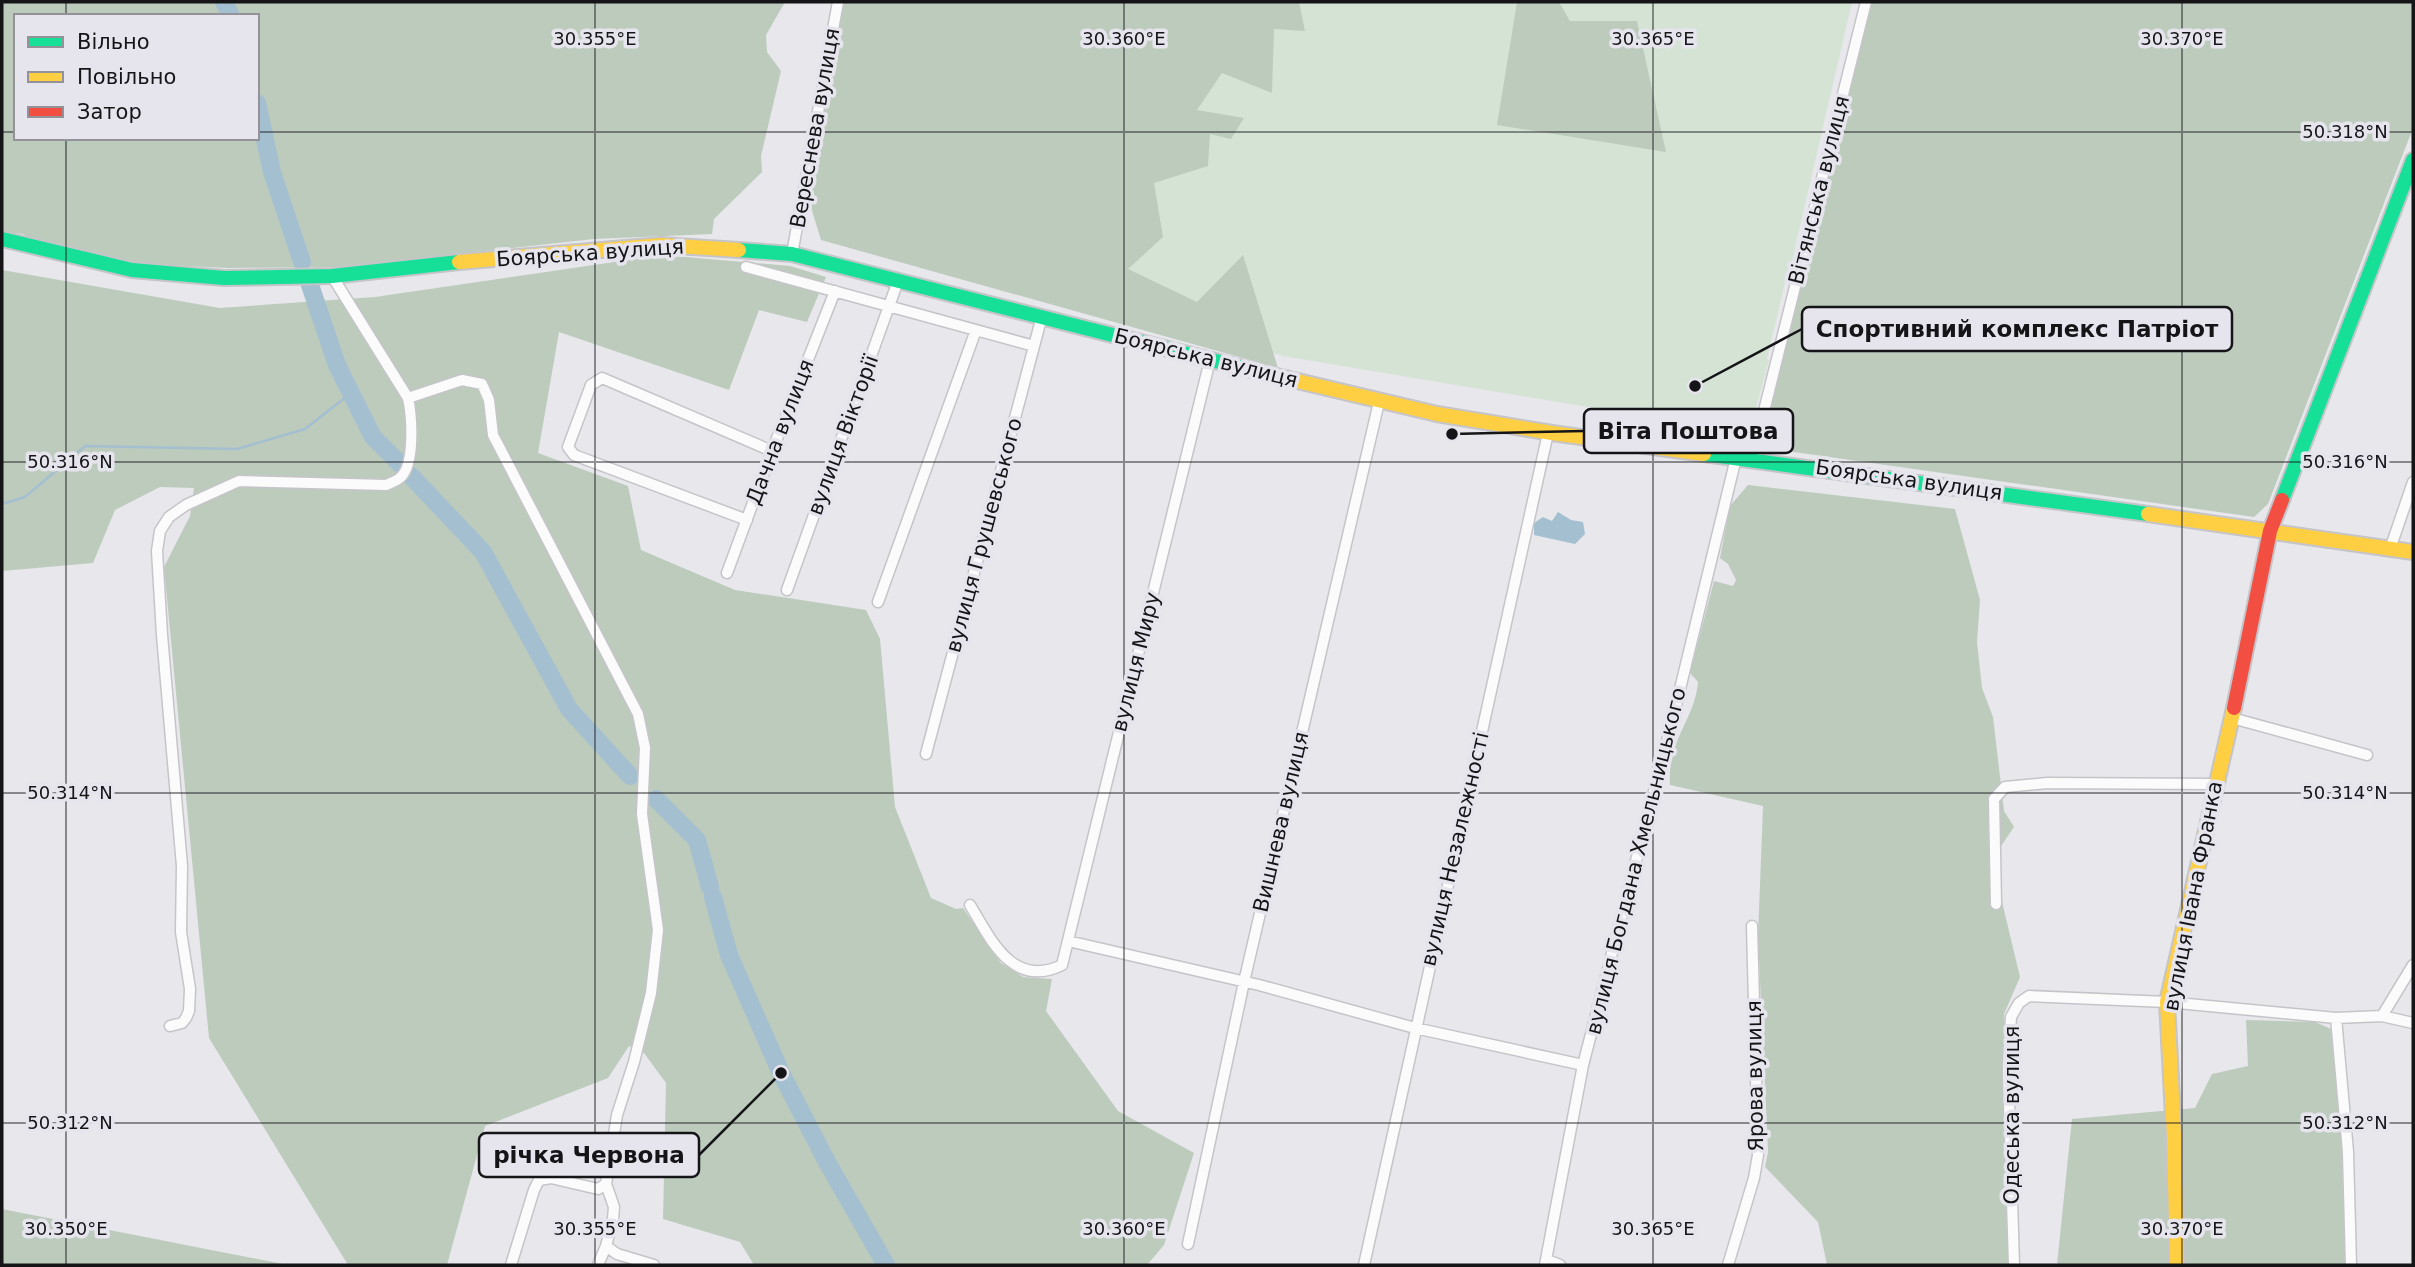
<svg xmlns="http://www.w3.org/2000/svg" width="2415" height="1267" viewBox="0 0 2415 1267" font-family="'DejaVu Sans',sans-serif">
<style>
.green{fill:#d5e3d5}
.forest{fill:#bdcbbd;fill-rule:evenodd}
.water{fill:#a4bfcf}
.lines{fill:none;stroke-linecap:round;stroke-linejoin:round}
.stream{stroke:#a4bfcf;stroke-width:2.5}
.river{stroke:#a4bfcf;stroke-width:18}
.street-casing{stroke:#c5c5c9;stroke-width:13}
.fast-casing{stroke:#c5c5c9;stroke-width:18}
.slow-casing{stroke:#c5c5c9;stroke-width:18}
.jam-casing{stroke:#c5c5c9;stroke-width:18}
.street{stroke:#fbfbfc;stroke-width:10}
.fast{stroke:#16e098;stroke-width:14}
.slow{stroke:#ffcf43;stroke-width:14}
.jam{stroke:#f24e42;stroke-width:14}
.ticks{fill:none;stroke:#151518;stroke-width:2;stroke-opacity:0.45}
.labels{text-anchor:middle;stroke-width:7;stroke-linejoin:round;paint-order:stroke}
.street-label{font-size:21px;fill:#151518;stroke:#e6e5ee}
.ticks-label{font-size:18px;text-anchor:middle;fill:#151518;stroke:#e6e5ee;stroke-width:7;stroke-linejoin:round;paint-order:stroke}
.leader{fill:none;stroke:#151518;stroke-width:2.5}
.callout-dot{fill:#151518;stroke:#e6e5ee;stroke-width:2.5}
.callout{fill:#e6e5ee;stroke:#151518;stroke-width:2.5}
.callout-label{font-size:23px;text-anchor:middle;font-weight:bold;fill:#151518}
</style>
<rect width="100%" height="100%" fill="#e7e7ec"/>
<path class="green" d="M848 2H1852L1789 274H1787L1767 359 1769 360 1749 434 1283 356 837 211Z"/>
<path class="forest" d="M2 2H785L766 35 767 52 781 71 761 156 762 172 714 219 712 234 594 239 339 267 227 268 133 263 47 249 23 234 2 232ZM16 16H257V138H16Z
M838 2H1299L1305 31 1274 29 1272 93 1222 73 1197 110 1244 118 1231 139 1210 134 1208 166 1154 183 1163 237 1128 269 1197 302 1243 255 1278 368 821 240 806 191Z
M1517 2H1559L1570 21H1637L1666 152 1497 125Z
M1866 2H2413V128L2268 504 2254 517 1766 448 1757 426Z
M662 255 790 266 826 277 807 322 759 310 729 390 559 332 538 453 628 486 641 550 735 590 866 610 880 639 895 807 931 898 956 909 963 908 1001 963 1023 977 1052 979 1046 1011 1118 1111 1194 1153 1164 1245 1147 1265H754L740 1242 663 1219 666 1083 644 1053 629 1046 608 1078 485 1126 447 1265H348L209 1038 164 567 190 516 194 488 160 487 115 510 93 563 2 571V270L220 308 375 297Z
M1748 485 1955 509 1980 600 1977 642 1982 688 1993 717 2004 811 2014 827 2001 846 1997 881 2020 977 2004 1014 2010 1265H1827L1818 1222 1765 1167 1768 1152 1758 937 1763 806 1670 785C1667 739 1695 720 1698 682L1690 673 1714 581 1733 586 1736 580 1728 564 1720 558 1730 506Z
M2246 1020 2315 1022 2331 1029 2342 1152 2347 1265H2057L2072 1119 2195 1108 2212 1074 2248 1066Z
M2 1209 288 1265H2Z"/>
<path class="water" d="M1558 512 1571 520 1583 522 1585 534 1575 544 1534 535V523L1543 517 1552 521Z"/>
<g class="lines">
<path class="stream" d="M2 504 25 497 85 446 237 449 305 429 351 393"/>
<path class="river" d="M224 2 231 16
M257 103 272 172 302 262
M308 279 337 365 373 437 400 464
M411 476 483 552 569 709 630 776
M656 799 697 840 710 887
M713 897 729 955 781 1073 827 1162 886 1265"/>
<defs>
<path id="street" d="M792 254 838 2
M746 267 1034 346
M408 398 462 380 482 384 489 400 493 435 638 714 645 748 642 814 658 930 651 993 634 1062 617 1115 606 1184 614 1207 613 1219 606 1246 598 1265
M1755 460 1761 423 1866 2
M747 520 574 455 568 447 591 385 602 378 772 451
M2390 549 2413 482
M727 573 772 451 835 291
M787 590 898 281
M878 602 976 330
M2232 718 2367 755
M926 754 1042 316
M1996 904 1994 799 2005 787 2047 783 2215 784
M970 905C991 940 1013 989 1062 965L1210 360
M1068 941 1259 985 1415 1028 1583 1065
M2382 1016 2413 1023
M170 1026 182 1023 186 1018 189 1011 190 989 181 932 182 866 162 635 157 551 160 531 169 517 186 505 239 481 386 485C390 483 397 481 401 477 415 463 412 417 408 398L332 276
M1188 1244 1244 982 1379 402
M606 1246 617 1254 654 1265
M1547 1260 1560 1265
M511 1265 534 1190 539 1180 551 1178 598 1189 606 1184
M1364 1265 1548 433
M1545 1265 1583 1065 1672 722 1736 458
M1728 1265 1754 1178 1758 1155 1752 926
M2014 1265 2008 1069 2011 1017 2019 1003 2029 996 2167 1002 2336 1018
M2351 1265 2348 1152 2336 1018 2382 1016 2413 965"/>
<path id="fast" d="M2 239 132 270 224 278 332 276 459 262
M739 250 792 254 1259 372
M1704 454 2148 514
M2282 500 2413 160"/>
<path id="slow" d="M459 262 661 245 739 250
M1259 372 1437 414 1552 433 1704 454
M2148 514 2413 552
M2177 1265 2174 1136 2167 1002 2234 708"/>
<path id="jam" d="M2234 708 2270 531 2282 500"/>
</defs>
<use href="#street" class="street-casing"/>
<use href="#fast" class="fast-casing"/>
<use href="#slow" class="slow-casing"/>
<use href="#jam" class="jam-casing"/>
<use href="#street" class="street"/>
<use href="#fast" class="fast"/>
<use href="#slow" class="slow"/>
<use href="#jam" class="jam"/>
</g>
<path class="ticks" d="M66 2V16M595 2V1265M1124 2V1265M1653 2V1265M2182 2V1265M2 132H16M257 132H2413M66 138V1265M2 462H2413M2 793H2413M2 1123H2413"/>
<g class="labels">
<g class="street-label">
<text transform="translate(815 128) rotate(-80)" y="7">Вереснева вулиця</text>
<text transform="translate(1819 190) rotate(-76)" y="7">Вітянська вулиця</text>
<text transform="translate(590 253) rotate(-4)" y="7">Боярська вулиця</text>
<text transform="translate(1206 358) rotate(14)" y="7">Боярська вулиця</text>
<text transform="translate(780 432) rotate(-69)" y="7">Дачна вулиця</text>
<text transform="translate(843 435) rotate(-70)" y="7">вулиця Вікторії</text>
<text transform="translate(1909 480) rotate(8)" y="7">Боярська вулиця</text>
<text transform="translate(984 535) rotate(-75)" y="7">вулиця Грушевського</text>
<text transform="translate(1136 662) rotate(-76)" y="7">вулиця Миру</text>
<text transform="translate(1281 822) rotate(-77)" y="7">Вишнева вулиця</text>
<text transform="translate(1455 849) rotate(-77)" y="7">вулиця Незалежності</text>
<text transform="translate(1636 861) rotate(-76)" y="7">вулиця Богдана Хмельницького</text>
<text transform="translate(2193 896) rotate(-79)" y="7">вулиця Івана Франка</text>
<text transform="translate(1755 1076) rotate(-91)" y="7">Ярова вулиця</text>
<text transform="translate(2012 1115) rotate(-90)" y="7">Одеська вулиця</text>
</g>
</g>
<g class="ticks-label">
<text x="595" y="45">30.355°E</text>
<text x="1124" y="45">30.360°E</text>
<text x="1653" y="45">30.365°E</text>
<text x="2182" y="45">30.370°E</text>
<text x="2345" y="138">50.318°N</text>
<text x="70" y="468">50.316°N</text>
<text x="2345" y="468">50.316°N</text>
<text x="70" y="799">50.314°N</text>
<text x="2345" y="799">50.314°N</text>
<text x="70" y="1129">50.312°N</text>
<text x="2345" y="1129">50.312°N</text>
<text x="66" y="1235">30.350°E</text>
<text x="595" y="1235">30.355°E</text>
<text x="1124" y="1235">30.360°E</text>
<text x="1653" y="1235">30.365°E</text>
<text x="2182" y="1235">30.370°E</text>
</g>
<path class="leader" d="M1695 386L1802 329M1452 434L1584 431M781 1073L699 1155"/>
<g class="callout-dot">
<circle cx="1695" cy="386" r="7"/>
<circle cx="1452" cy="434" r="7"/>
<circle cx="781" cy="1073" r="7"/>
</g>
<g class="callout">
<rect x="1802" y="307" width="430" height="44" rx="7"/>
<rect x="1584" y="409" width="209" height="44" rx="7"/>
<rect x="479" y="1133" width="220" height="44" rx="7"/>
</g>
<g class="callout-label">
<text x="2017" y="337">Спортивний комплекс Патріот</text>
<text x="1688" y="439">Віта Поштова</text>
<text x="589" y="1163">річка Червона</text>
</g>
<rect width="2415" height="1267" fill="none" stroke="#151518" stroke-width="7"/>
<rect x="14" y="14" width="245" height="126" fill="#e6e5ee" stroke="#929298" stroke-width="2"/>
<rect x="28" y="37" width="35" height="10" fill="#16e098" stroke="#929298" stroke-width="2"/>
<text x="77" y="49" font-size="21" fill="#151518">Вільно</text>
<rect x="28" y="72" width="35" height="10" fill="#ffcf43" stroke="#929298" stroke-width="2"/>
<text x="77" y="84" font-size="21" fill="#151518">Повільно</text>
<rect x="28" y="107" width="35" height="10" fill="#f24e42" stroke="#929298" stroke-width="2"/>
<text x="77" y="119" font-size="21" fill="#151518">Затор</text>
</svg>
